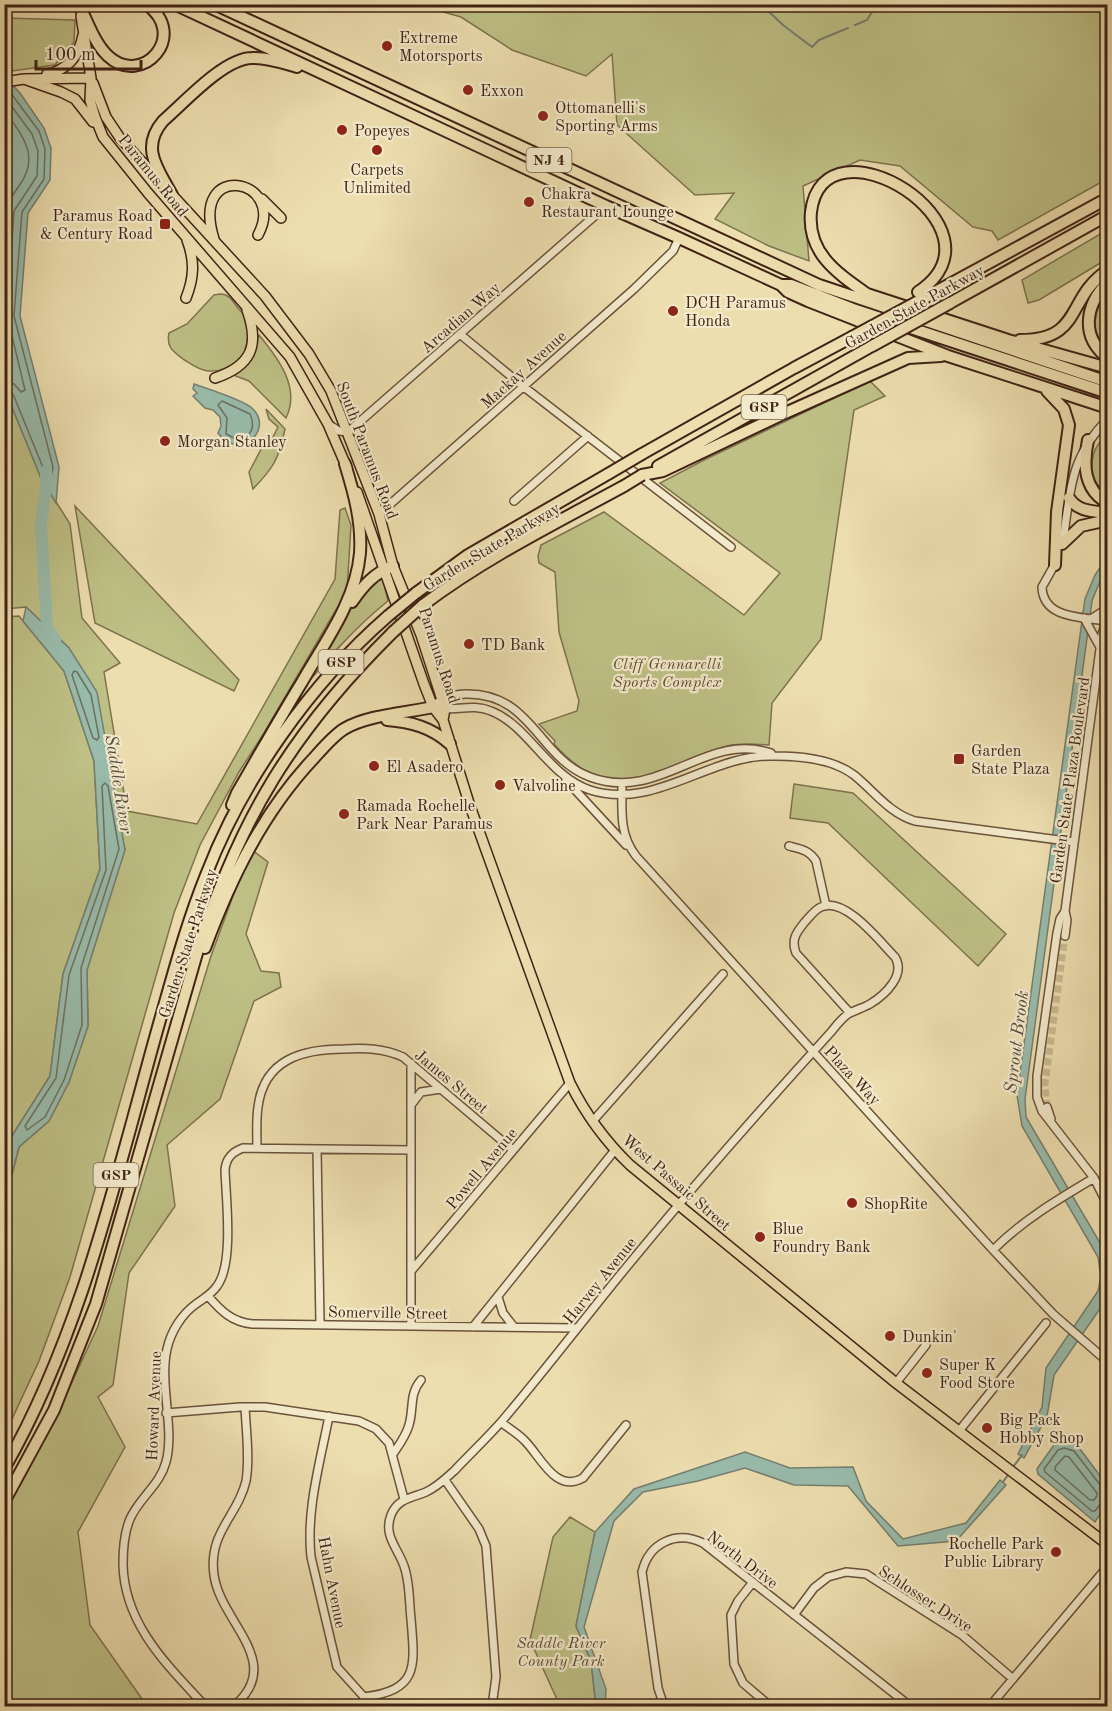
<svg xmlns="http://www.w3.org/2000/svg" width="1112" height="1711" viewBox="0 0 1112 1711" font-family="'Old Standard TT',serif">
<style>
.green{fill:#bec086;stroke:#7f724e;stroke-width:1.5}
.water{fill:#99bcac;stroke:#757f70;stroke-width:1.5}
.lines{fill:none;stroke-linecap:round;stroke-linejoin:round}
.shore{stroke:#6c7060;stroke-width:1.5}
.stream{stroke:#757f70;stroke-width:2}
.river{stroke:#99bcac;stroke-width:12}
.minor-tunnel{stroke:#cab990;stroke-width:7;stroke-dasharray:7 3.5;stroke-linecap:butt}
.minor-casing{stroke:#6b523c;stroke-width:10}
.major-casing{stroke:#402315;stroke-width:12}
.highway-casing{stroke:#402315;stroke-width:14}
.minor{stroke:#f3eacb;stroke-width:7}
.major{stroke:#eddeaf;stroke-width:9}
.highway{stroke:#eddeaf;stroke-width:10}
.highway-bridge-casing{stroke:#402315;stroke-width:14;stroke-linecap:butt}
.highway-bridge{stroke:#eddeaf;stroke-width:10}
.poi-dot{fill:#8f2418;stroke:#f3eacb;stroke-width:2}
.labels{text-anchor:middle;stroke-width:4.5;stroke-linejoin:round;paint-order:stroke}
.shield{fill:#f3eacb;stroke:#765f4c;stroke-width:1.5}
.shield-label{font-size:15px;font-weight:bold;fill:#402315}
.poi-label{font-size:16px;fill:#402315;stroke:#f3eacb;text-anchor:start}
.street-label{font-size:16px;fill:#402315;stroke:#f3eacb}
.park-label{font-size:16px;font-style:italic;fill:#604a31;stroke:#f3eacb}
.water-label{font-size:18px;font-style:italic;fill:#56493b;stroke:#f3eacb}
</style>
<rect width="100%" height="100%" fill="#eddeaf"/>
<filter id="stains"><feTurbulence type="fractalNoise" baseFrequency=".00333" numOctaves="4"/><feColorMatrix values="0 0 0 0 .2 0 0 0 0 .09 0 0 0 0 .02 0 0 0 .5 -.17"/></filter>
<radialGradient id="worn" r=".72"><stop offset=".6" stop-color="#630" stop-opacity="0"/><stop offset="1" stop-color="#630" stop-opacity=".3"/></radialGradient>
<path class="green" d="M419 5H1107V179L998 240 992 231 973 227 900 166 860 160 803 186 809 261 769 246 715 219 734 193 695 195 617 125 612 54 586 76 512 50 461 17Z
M5 18 75 20 74 42 55 65 5 72Z
M1107 230V259L1039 300 1028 303 1022 280Z
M1107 289V347C1095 337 1094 326 1092 311Z
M220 294C229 294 232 300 237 307 241 311 246 316 248 322 257 348 234 373 208 371 198 370 191 364 183 359 173 351 166 347 169 333L187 324 214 295Z
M259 335C278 358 301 388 286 418L249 381 233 375 256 345Z
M870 381 885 396 854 410 821 639 772 703 769 745C756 744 740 743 727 746 717 748 706 754 697 758 639 781 602 798 554 744L555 741 539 724 577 711 579 701 559 632 555 572 539 563 538 556 541 545 604 512 744 615 780 573 660 483 706 459Z
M5 390 41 478 70 524 82 618 120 663 104 672 127 811 197 824 335 579 340 510 345 508 351 525 347 591 264 733 239 772 200 845 174 913 70 1277 39 1361 5 1434V1202L19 1147 49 1121 69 1082 88 1026 87 970 125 849 69 648 26 607 5 609 4 569 11 467 5 453Z
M266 409 285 429C278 460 275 466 253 489L249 472 267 438 271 441 278 427 269 419Z
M1107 435V493C1086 480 1088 450 1107 435Z
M75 506 239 680 234 691 95 623Z
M380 578 383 580 388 601C354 628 327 660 299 693 322 652 342 607 380 578Z
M19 616 64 671 94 761 100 869 63 974 50 1076 5 1147 4 617Z
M794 784 853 793 1006 934 978 966 828 823 790 818Z
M252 850 268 862 246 934 261 971 279 973 281 987 254 1001 220 1099 167 1145 175 1206 129 1273 113 1385 98 1397 125 1447 78 1532 90 1625 147 1706H5V1502L71 1384 98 1326 211 956 244 866Z
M570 1517 595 1532 576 1626 591 1661 596 1706H560L530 1640 553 1537Z"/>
<path class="water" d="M4 76 20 93 44 128 51 148 50 180 28 213 20 316 59 467 56 503 41 478 5 390Z
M194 384C203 387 247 402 253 409 274 430 239 462 218 433L221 426 220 417 213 410 205 408 193 396 197 393 193 389Z
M1107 557C1107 571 1097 586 1092 601L1025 1099 1026 1117 1106 1253 1107 1294 1104 1303 1054 1375 1047 1416 1024 1458 1018 1454 1042 1407 1046 1368 1098 1291 1101 1277 1098 1257 1022 1126 1017 1095 1085 599 1095 575Z
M26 607 69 648 97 692 125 850 87 970 88 1026 69 1082 49 1121 19 1147 5 1202V1147L50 1076 63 974 100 869 94 761 64 671 23 621Z
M1063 1442 1077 1445 1107 1485V1504L1095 1522 1038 1474 1037 1469 1054 1445Z
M745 1452 790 1468 853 1467 866 1501 903 1539 966 1523 1000 1480 1006 1485 956 1541 898 1546 848 1486 794 1485 745 1468 698 1481 643 1492 614 1521 584 1627 606 1689 605 1706H596L591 1661 576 1626 595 1532 634 1489Z"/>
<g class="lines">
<path class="shore" d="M4 96 32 134 38 151 37 176 14 211 7 315 25 390 21 392 14 384 4 382
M4 110C22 135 41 156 19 186 11 197 6 205 4 220
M4 390 9 391 13 394 46 475 51 477 53 467 14 316 22 212 44 179 45 149 39 131 7 88
M222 401 250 414C254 423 254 430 247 436L236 439 226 434 227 418 218 405Z
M74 671 77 672 91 695 99 737 97 740 93 738 72 675Z
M105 783 108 786 119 849 81 968 82 1025 64 1080 45 1117 27 1130 25 1126 56 1078 69 975 106 870 102 786Z
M1065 1456 1069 1457 1097 1493V1496L1094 1500H1090L1055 1470V1467Z
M1108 1488 1101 1486 1074 1451 1064 1448 1058 1450 1044 1469 1045 1472 1092 1511H1095L1102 1502 1108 1501"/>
<path class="stream" d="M733 4 735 5
M739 6 749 8 763 6 783 25 812 47 819 40 848 28
M855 25 867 20 877 4
M1013 1467 1022 1455
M1003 1482 1010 1472"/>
<path class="river" d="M46 471V487L41 525 47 627 55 640"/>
<path class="minor-tunnel" d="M1047 1107 1045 1084 1065 936"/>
<defs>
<path id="minor" d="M461 335 524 387 731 547
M328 424 339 431 348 432 606 206
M514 501 588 436
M379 514 634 289 673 251 679 238
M1063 542C1070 492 1070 456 1108 419
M1055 564 1042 587C1043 619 1082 617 1106 621
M1084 618 1100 647
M1091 619 1108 608
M433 707C442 697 451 695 465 694 532 692 538 758 590 777 660 803 705 731 771 753
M441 709C459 710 474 704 491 711 528 725 549 777 590 790 656 811 710 753 775 756 801 756 833 759 854 775 875 792 889 813 915 821L1074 842
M566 780 626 845
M622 784C622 811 619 834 636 856L993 1250 1053 1314 1108 1362
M789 846C801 849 809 850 816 861L826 906
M1065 911 1060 919 1057 933 1037 1076V1097L1042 1111 1094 1178 1108 1206
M1065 936 1067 920 1065 911 1102 634 1108 618
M411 1063V1325
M411 1105 421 1092 441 1089
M1047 1107 1051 1119
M592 1122 723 974
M257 1148C257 1135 256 1120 258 1107 264 1059 303 1049 344 1049 365 1048 383 1048 403 1057L513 1150
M317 1149 320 1324
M993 1250C1023 1220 1057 1200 1094 1178
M412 1270 570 1083
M208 1296C221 1311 232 1322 252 1324L577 1328
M498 1297 503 1313 514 1327
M473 1327 615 1150
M896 1383 926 1345
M166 1413 240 1407H265L359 1421 376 1429 389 1443 404 1499
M329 1416C320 1463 306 1510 311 1557L337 1667 364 1697
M501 1422C508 1428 517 1433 524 1440 540 1455 555 1494 583 1478L626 1425
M959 1431 1046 1323
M393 1454C399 1445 406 1436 409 1425 414 1408 409 1394 421 1380
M445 1480 479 1529 486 1546 496 1677 492 1706
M753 1582 738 1601 731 1615 734 1664 743 1683 770 1706
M794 1615 814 1588 828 1577 846 1572 866 1574 962 1635 1013 1679
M364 1697C419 1690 415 1667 411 1619 409 1602 410 1582 404 1566 398 1548 383 1536 391 1515 398 1498 412 1498 426 1492 437 1487 445 1479 454 1471 470 1454 487 1438 502 1421 542 1374 581 1323 620 1275 688 1192 759 1111 831 1032 836 1026 841 1019 848 1014 855 1010 863 1008 870 1004 885 995 906 975 895 957 880 942 845 896 821 907 814 910 809 918 804 923 796 933 791 940 796 953L850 1013
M205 1706C167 1665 124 1624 123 1564 123 1549 124 1533 130 1519 139 1498 160 1485 166 1462 175 1429 159 1384 167 1349 171 1331 182 1314 196 1304 204 1298 212 1294 217 1286 234 1264 226 1199 225 1170 226 1158 232 1152 243 1148L411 1150
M234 1706C286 1662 220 1622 214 1575 208 1532 238 1516 246 1481 250 1458 246 1430 245 1407
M362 1706 364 1697
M664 1706 658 1688 642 1572C649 1543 676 1530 703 1543L910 1706
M990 1706 1108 1566
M1099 1706 1108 1697"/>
<path id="major" d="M81 16 91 78 90 100 95 117 103 137 148 193 290 357 328 424 347 468
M47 74C68 70 79 56 83 35
M24 79 61 92 75 99 93 122
M4 82 24 79 91 78
M93 83 106 117 120 138 265 296 309 354 331 391 379 514 393 566 421 635 445 709 443 720
M262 199 281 218
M214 239C189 158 288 179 258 235
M186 298C194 278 195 261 187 240
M215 378C251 366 260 346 247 310
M357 492 424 684 433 707 443 720 470 806 570 1083C586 1115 605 1141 630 1165L896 1383 1108 1545"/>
<path id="highway" d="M174 4 606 206 679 238 781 285 788 292 808 301 948 356 1108 408
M214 4 819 285 1108 382
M80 7C88 23 95 44 108 56 142 88 190 35 146 4
M172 195C158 169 140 148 163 121 184 103 224 58 252 58 267 57 283 63 297 67
M1108 282C1085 305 1080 337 1108 358
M781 285H791L853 309 1108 393
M864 293 1008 340 1108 368
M867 294C837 273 807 253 811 212 823 110 1015 228 918 292
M917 302 1108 198
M950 303 1108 215
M1020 340C1084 340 1065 298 1108 270
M1047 391 1064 409 1069 425 1057 512 1055 565
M1088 440C1083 464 1083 490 1108 503
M642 454 794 368 852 337
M658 466 872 346
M642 475 663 471 783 414 908 358 941 356
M1069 498C1078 512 1093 511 1108 513
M1062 544 1081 526 1108 520
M416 593 468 555 608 474
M352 602C363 586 374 573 393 566
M423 605C485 558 556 523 624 486
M387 720C411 722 431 727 450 744
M232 805 237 793C259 755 280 718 302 682 325 642 356 601 360 553 362 522 354 493 345 464
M205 948C231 878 263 812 314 758 323 748 333 736 344 729 367 715 406 713 433 707
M4 1469C83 1331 117 1172 160 1020 174 971 187 922 206 875 243 779 311 683 388 616
M4 1502 54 1410 96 1304 197 953C239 819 293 731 393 632"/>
</defs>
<use href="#minor" class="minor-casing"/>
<use href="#major" class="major-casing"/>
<use href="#highway" class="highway-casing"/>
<use href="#minor" class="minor"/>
<use href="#major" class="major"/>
<use href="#highway" class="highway"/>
<defs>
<path id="highway-bridge" d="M852 337 917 302
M872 346 950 303
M608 474 642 454
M624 486 642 475
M388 616 416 593
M393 632 423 605"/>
</defs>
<use href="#highway-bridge" class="highway-bridge-casing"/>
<use href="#highway-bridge" class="highway-bridge"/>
</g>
<g class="poi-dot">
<circle cx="387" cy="46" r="6"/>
<circle cx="468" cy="90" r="6"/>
<circle cx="543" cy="116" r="6"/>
<circle cx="342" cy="130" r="6"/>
<circle cx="377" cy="150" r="6"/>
<circle cx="529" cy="202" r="6"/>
<rect x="159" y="218" width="12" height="12" rx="3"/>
<circle cx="673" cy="311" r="6"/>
<circle cx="165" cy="441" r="6"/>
<circle cx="469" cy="644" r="6"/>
<rect x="953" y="753" width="12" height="12" rx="3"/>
<circle cx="374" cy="766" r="6"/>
<circle cx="500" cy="785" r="6"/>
<circle cx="344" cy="814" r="6"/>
<circle cx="852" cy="1203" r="6"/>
<circle cx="760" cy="1237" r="6"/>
<circle cx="890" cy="1336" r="6"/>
<circle cx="927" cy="1373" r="6"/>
<circle cx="987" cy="1428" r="6"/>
<circle cx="1056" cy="1552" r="6"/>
</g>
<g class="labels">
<g class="shield">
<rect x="526.5" y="148" width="45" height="24" rx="4.5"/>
<rect x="741.5" y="395" width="45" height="24" rx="4.5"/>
<rect x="318.5" y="650" width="45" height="24" rx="4.5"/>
<rect x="93.5" y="1163" width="45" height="24" rx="4.5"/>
</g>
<g class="shield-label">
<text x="549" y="165">NJ 4</text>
<text x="764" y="412">GSP</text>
<text x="341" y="667">GSP</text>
<text x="116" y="1180">GSP</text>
</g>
<g class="poi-label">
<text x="399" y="43">Extreme<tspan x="399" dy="18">Motorsports</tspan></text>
<text x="480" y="96">Exxon</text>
<text x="555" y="113">Ottomanelli's<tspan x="555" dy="18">Sporting Arms</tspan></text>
<text x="354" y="136">Popeyes</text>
<text x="377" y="175" text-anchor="middle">Carpets<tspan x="377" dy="18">Unlimited</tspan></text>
<text x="541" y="199">Chakra<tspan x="541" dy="18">Restaurant Lounge</tspan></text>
<text x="153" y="221" text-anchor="end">Paramus Road<tspan x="153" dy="18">&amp; Century Road</tspan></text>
<text x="685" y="308">DCH Paramus<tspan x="685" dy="18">Honda</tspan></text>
<text x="177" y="447">Morgan Stanley</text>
<text x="481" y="650">TD Bank</text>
<text x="971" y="756">Garden<tspan x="971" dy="18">State Plaza</tspan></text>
<text x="386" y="772">El Asadero</text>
<text x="512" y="791">Valvoline</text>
<text x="356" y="811">Ramada Rochelle<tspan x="356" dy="18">Park Near Paramus</tspan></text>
<text x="864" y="1209">ShopRite</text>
<text x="772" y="1234">Blue<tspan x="772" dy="18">Foundry Bank</tspan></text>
<text x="902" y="1342">Dunkin'</text>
<text x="939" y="1370">Super K<tspan x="939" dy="18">Food Store</tspan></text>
<text x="999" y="1425">Big Pack<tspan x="999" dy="18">Hobby Shop</tspan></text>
<text x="1044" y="1549" text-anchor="end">Rochelle Park<tspan x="1044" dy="18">Public Library</tspan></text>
</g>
<g class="street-label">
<text transform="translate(154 175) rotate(51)" y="6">Paramus Road</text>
<text transform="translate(914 306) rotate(-29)" y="6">Garden State Parkway</text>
<text transform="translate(460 317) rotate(-41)" y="6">Arcadian Way</text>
<text transform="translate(523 369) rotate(-42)" y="6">Mackay Avenue</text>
<text transform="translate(368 450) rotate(69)" y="6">South Paramus Road</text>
<text transform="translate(491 546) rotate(-31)" y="6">Garden State Parkway</text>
<text transform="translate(440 655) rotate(72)" y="6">Paramus Road</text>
<text transform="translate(1069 780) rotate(-82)" y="6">Garden State Plaza Boulevard</text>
<text transform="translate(187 943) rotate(-72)" y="6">Garden State Parkway</text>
<text transform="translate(853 1075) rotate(47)" y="6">Plaza Way</text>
<text transform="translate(452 1081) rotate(40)" y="6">James Street</text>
<text transform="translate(481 1168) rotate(-50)" y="6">Powell Avenue</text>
<text transform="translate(677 1182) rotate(41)" y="6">West Passaic Street</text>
<text transform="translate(599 1280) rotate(-51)" y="6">Harvey Avenue</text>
<text transform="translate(388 1312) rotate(1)" y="6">Somerville Street</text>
<text transform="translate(153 1406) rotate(-88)" y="6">Howard Avenue</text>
<text transform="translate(743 1559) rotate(37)" y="6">North Drive</text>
<text transform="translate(333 1582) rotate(79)" y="6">Hahn Avenue</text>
<text transform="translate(926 1598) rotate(33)" y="6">Schlosser Drive</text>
</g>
<g class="park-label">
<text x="667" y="669">Cliff Gennarelli<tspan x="667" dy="18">Sports Complex</tspan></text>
<text x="561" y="1648">Saddle River<tspan x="561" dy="18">County Park</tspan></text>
</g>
<g class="water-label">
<text transform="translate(119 784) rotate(81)" y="6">Saddle River</text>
<text transform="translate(1016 1042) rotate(-83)" y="6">Sprout Brook</text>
</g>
</g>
<rect width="1112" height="1711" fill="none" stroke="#eddeaf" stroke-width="24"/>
<rect x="6" y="6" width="1100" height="1699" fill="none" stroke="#402315" stroke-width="3"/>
<rect x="12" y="12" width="1088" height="1687" fill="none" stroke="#402315" stroke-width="1.5"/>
<path d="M36 60v9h105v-9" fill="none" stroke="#402315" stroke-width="3"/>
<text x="45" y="60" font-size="18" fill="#402315" stroke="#f3eacb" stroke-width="4.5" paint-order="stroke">100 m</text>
<rect width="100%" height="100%" filter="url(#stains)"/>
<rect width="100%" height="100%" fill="url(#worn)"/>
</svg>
